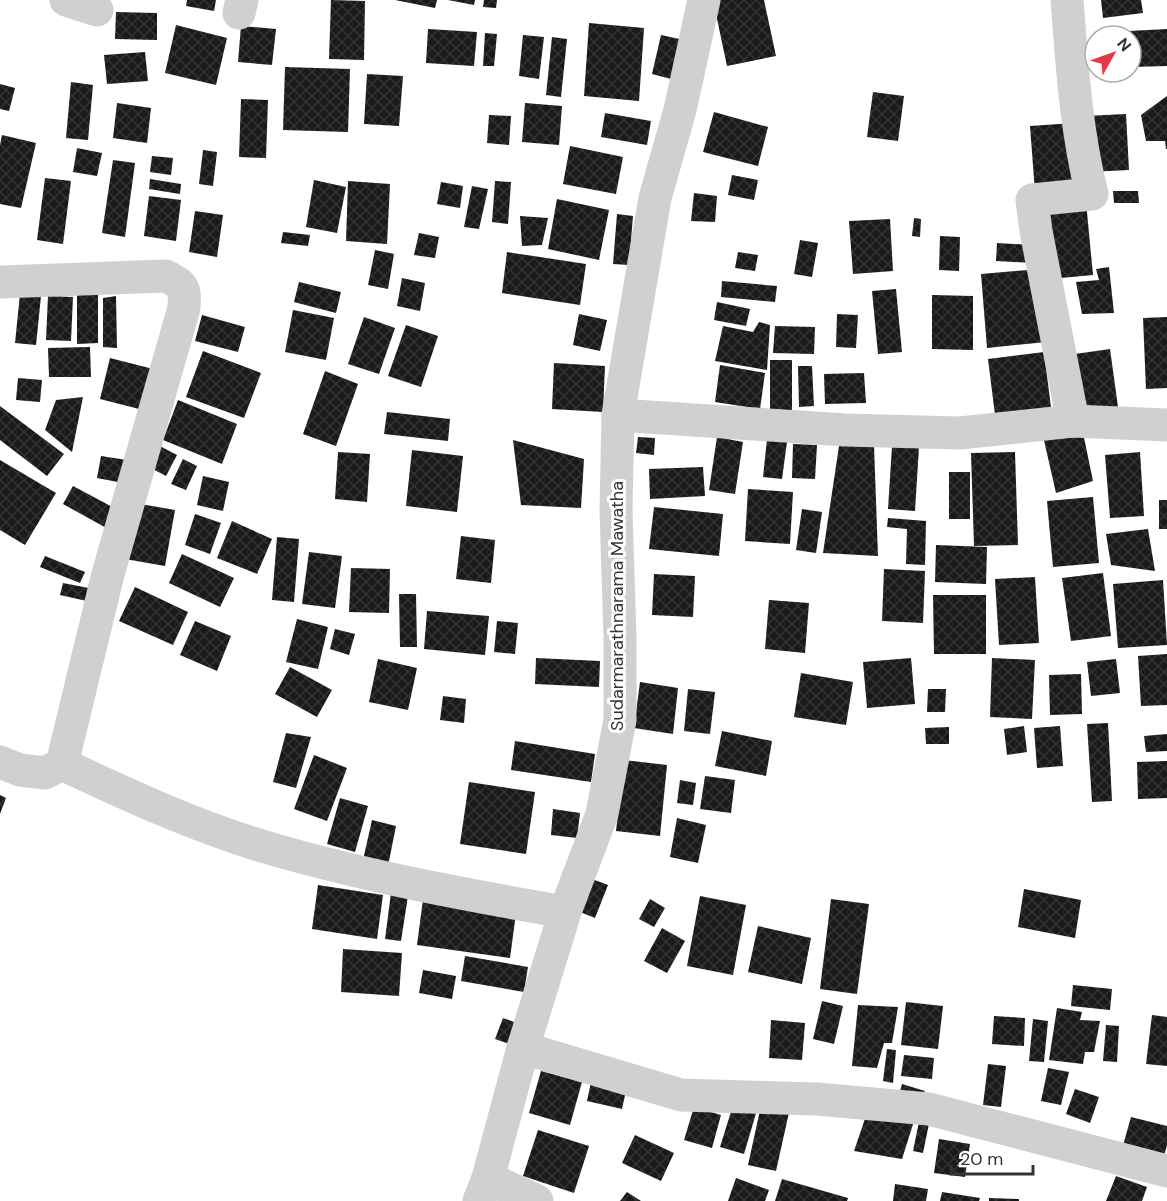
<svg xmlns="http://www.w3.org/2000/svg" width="1167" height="1201" viewBox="0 0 1167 1201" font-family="'DM Sans',sans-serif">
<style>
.building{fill:url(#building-cross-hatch)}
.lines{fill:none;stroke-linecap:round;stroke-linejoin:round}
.minor{stroke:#d0d0d0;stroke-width:33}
.tertiary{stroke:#d0d0d0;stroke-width:33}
.labels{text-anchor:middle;stroke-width:6;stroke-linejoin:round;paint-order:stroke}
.street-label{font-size:18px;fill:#333;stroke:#fff}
</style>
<defs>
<pattern id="building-cross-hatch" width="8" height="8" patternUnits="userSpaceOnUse" patternTransform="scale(1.5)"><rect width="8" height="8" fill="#1a1a1a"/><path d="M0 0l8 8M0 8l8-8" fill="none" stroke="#333"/></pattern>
</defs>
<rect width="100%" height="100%" fill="#fff"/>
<path class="building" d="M187 0H216L214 11 186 6Z
M331 0 365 1 364 60 329 59Z
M395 0H437L435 8Z
M448 0H475L474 5Z
M484 0H497L496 8 483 7Z
M713 0H764L776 56 727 66Z
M1101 0H1141L1143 13 1103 18Z
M116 12 157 13V40L115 39Z
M589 23 644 28 639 101 584 96Z
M176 25 227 38 216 85 165 73Z
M241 26 276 29 272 65 238 62Z
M428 29 477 32 474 66 426 63Z
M1167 29V66L1131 67V36H1110L1109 32Z
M485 33 497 34 494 66H483Z
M523 35 544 37 539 79 519 76Z
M661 35 684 40 675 80 652 74Z
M552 37 567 39 561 97 546 95Z
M145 52 148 81 107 84 104 55Z
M285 67 350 69 348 132 283 130Z
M367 74 403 76 399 126 364 124Z
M71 82 93 85 88 140 66 138Z
M0 84 15 88 9 111 0 109Z
M873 92 904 96 898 141 867 137Z
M1167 96V149H1166L1165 141H1146L1141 115Z
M241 99 268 100 266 158 239 157Z
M117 103 151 108 147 143 113 138Z
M525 103 562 106 559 145 522 142Z
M714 112 768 127 758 166 703 152Z
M605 113 651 121 647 145 601 137Z
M1126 114 1129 170 1089 172 1086 116Z
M489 115 511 116 509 145 487 143Z
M1074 123 1078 189 1035 192 1030 126Z
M2 135 36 143 21 208 0 204V145Z
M570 146 623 157 616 194 563 184Z
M77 148 102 153 97 176 73 172Z
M203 150 217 152 213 186 199 184Z
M152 156 173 158 171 175 150 172Z
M113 160 135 163 125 237 102 233Z
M732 175 758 180 754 200 728 195Z
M45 178 71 181 63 244 37 240Z
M150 179 181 184 180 194 149 189Z
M314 180 346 187 337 233 306 227Z
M348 181 390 184 387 244 346 241Z
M495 181 511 182 508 224 492 222Z
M441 182 463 186 460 208 437 204Z
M472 186 488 189 479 229 464 227Z
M1113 191H1138L1139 203H1114Z
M694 193 717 196 715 222 691 221Z
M149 196 181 200 176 241 144 236Z
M557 199 609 210 599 260 548 249Z
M1086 202 1093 275 1050 279 1042 206Z
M195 211 223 215 217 257 189 252Z
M617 214 633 216 629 265 613 264Z
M520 216 548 218 542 245 522 246Z
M914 218 921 219 920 237 912 236Z
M890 219 893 271 853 274 849 221Z
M283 232 310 235 308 246 281 243Z
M419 233 439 237 435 258 414 255Z
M940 236 960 237 959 271 939 270Z
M800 240 818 243 812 277 794 274Z
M997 243 1032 245V263L996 261Z
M375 250 394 254 388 289 368 285Z
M507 252 586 264 580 305 502 293Z
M738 252 758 255 755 271 735 268Z
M1109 267 1114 313 1082 314 1076 282 1099 280 1096 269Z
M1040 269 1046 342 987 348 981 274Z
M402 278 425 283 420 311 397 306Z
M722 281 777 286 775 302 721 297Z
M299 282 341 292 336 313 294 302Z
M896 289 902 352 878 354 872 291Z
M20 294 41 296 36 345 15 343Z
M77 294 98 295V343L77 344Z
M932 295 973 296V350L932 349Z
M48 296 73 297 71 341 46 340Z
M116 296 117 348 103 347V298Z
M717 302 750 309 746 326 714 320Z
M293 310 334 318 326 360 285 352Z
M579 314 607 320 600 351 573 345Z
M837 314 858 315 856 348 836 347Z
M202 315 245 327 238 352 195 341Z
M364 317 395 328 379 374 348 364Z
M1167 317V388L1146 389 1143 318Z
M759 322 770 325 767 370 715 361 723 326 753 332Z
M406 325 438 336 421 387 388 376Z
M775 326 815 327 814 354 773 353Z
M90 347 91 377H49L48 348Z
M1110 349 1118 407 1083 411 1075 354Z
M203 351 261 373 244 418 186 397Z
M1044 352 1052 415 996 423 988 359Z
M110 358 153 369 143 410 100 399Z
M770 360H792V419L770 418Z
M554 363 605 366 603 412 552 409Z
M720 365 765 373 760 409 715 402Z
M798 366H812L814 406 799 407Z
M325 371 358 384 336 446 303 434Z
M864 373 866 403 825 404 824 374Z
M18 378 42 380 40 402 16 400Z
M83 397 72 452 45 430 56 400Z
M178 400 237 424 222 464 163 440Z
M0 406 64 454 47 476 0 440Z
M387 412 450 419 448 441 384 434Z
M1082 428 1093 481 1056 493 1043 436Z
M638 437 655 438 654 455 636 453Z
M717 437 743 442 735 494 709 490Z
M767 439 787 442 782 479 763 477Z
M513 440 584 459 581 508 521 505Z
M156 444 177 455 166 476 145 465Z
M793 444 817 445 815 479 792 478Z
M874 445 878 556 823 553 839 446Z
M892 446 919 447 915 511 888 509Z
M412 450 463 456 457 512 406 506Z
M338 452 370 454 367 502 335 499Z
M1015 452 1018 545 974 546 971 453Z
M1140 452 1144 516 1110 518 1105 455Z
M101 456 127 460 123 483 97 478Z
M183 459 197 466 186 490 171 484Z
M0 460 56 493 25 545 0 530Z
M703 467 705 496 650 499 649 469Z
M949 472H970V519H949Z
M203 476 229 482 223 511 197 505Z
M73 486 120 511 110 530 63 504Z
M748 489 793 492 790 544 745 541Z
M1093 497 1099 563 1053 567 1047 501Z
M1159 500H1167V529H1159Z
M135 503 175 510 165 566 125 559Z
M654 507 723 514 719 556 649 549Z
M802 509 822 512 816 553 796 550Z
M195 514 221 523 210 554 185 545Z
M888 518 926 521 925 565 906 564 907 529 887 527Z
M232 521 272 539 257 574 217 558Z
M1148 529 1155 571 1111 565 1106 534Z
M461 536 495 540 491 583 456 579Z
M277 537 299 539 294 602 272 600Z
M936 545 987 547 986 584 935 582Z
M309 552 342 556 335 608 302 604Z
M182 554 234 578 220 607 169 583Z
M45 556 85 572 80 583 40 567Z
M351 568 390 569 389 613 349 612Z
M884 569 925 571 923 623 882 621Z
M1103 573 1111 636 1071 641 1062 578Z
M654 574 695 576 693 617 652 615Z
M1035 577 1039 643 999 645 995 579Z
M1163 580 1167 645 1118 648 1113 584Z
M63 583 94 589 91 602 60 595Z
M135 587 188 612 173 645 119 621Z
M399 594H416L417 647H400Z
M933 595H986V654H934Z
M769 600 809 603 805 653 765 649Z
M427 611 489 616 485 655 424 649Z
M297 619 328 627 318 669 286 662Z
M195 621 231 636 217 671 180 655Z
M497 621 518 623 515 654 494 652Z
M335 629 355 634 349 655 330 649Z
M1167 654V705L1141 706 1138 656Z
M536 658 600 661 599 687 535 684Z
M911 658 915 704 867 708 863 662Z
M992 658 1035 660 1032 719 990 717Z
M378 659 417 668 408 710 369 702Z
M1116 659 1120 693 1091 696 1087 662Z
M290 667 332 690 317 717 275 694Z
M801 673 853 682 846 725 794 717Z
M1081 674 1082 714 1050 715 1049 675Z
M640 682 678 688 673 734 634 728Z
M688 689 715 692 710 734 684 731Z
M928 689H946L945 712H927Z
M443 696 466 699 464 723 440 720Z
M1108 723 1112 801 1092 802 1087 724Z
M1024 726 1027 752 1007 755 1004 729Z
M1060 726 1063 766 1037 768 1034 728Z
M949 727V744H926L925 728Z
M722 731 772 741 766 776 715 766Z
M286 733 311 737 296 788 273 782Z
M1167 734V751L1146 752 1144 736Z
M515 741 595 754 591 782 511 770Z
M314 755 347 768 327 821 294 809Z
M624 760 667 765 660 836 616 831Z
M1167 761V798L1138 799 1137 762Z
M705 776 735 780 731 813 700 809Z
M680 780 696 783 693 805 677 803Z
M469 782 535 792 526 854 460 844Z
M0 795 6 798 0 814Z
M340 798 368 806 355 852 327 844Z
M553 809 580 813 577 838 551 835Z
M677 818 706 825 698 863 670 857Z
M372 820 396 826 388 866 363 860Z
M592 879 608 885 595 918 580 912Z
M318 885 383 895 377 939 312 929Z
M1024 889 1081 900 1075 938 1018 927Z
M424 892 517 906 510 958 417 945Z
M391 893 408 896 401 941 385 939Z
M700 896 746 905 733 975 687 966Z
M650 899 665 908 654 927 639 919Z
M831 899 869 904 857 994 820 989Z
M758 926 811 938 802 984 748 972Z
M662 928 685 941 667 973 644 961Z
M343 949 402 953 399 996 341 992Z
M465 956 528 967 524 992 461 981Z
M423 970 456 976 452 999 419 993Z
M1073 985 1112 989 1110 1010 1071 1006Z
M822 1001 843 1006 834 1044 813 1039Z
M906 1002 943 1006 938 1049 901 1045Z
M858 1005 898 1007 892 1043H884L877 1068 852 1066Z
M1057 1008 1082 1012 1080 1020 1100 1021 1094 1052H1085L1083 1064 1049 1060Z
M1152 1015 1167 1017V1066L1146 1064Z
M994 1016 1025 1018 1024 1046 992 1044Z
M503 1018 522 1025 515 1046 495 1039Z
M1033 1019 1048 1021 1044 1062 1029 1061Z
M771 1020 805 1023 802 1060 769 1058Z
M1106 1025 1119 1026 1117 1062 1103 1061Z
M887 1049 896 1050 893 1083 883 1081Z
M904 1055 934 1058 932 1079 901 1076Z
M988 1064 1006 1066 1001 1107 983 1105Z
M1048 1068 1069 1072 1061 1105 1041 1101Z
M541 1071 582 1082 570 1125 529 1113Z
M592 1077 627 1086 622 1109 587 1101Z
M902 1084 925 1091 921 1105 898 1099Z
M1075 1089 1099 1097 1090 1123 1066 1114Z
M764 1092 792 1099 776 1171 748 1165Z
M734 1102 757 1110 744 1154 720 1147Z
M694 1107 721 1115 712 1148 684 1140Z
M869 1107 915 1118 902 1159 854 1151Z
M920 1117 930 1119 923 1153 913 1151Z
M1131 1117 1167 1126V1145L1163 1160 1122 1149Z
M538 1130 589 1146 574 1193 523 1176Z
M635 1135 674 1153 661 1181 622 1163Z
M939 1139 970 1144 965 1177 934 1173Z
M1116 1176 1147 1187 1142 1201H1106Z
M736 1178 769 1190 765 1201H728Z
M782 1179 848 1198 847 1201H775Z
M895 1184 928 1189 926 1201H893Z
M627 1192 641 1201H620Z
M942 1192 980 1198 979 1201H940Z
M989 1198 1019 1199V1201H989Z"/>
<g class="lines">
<path class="minor" d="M66 0 97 10
M1067 0C1072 65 1076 131 1092 194L1032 200 1036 231 1073 421
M239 13 242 0
M0 282 166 276C185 286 185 288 184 308L108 574 62 764 45 773 20 770 0 762
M62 764C130 796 199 828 272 849 369 877 467 895 565 912
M523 1048 681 1095 817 1099 929 1109 1167 1171
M488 1178 537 1201"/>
<path class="tertiary" d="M618 415 845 430 960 433 1073 421 1167 425
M479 1201 488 1178 523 1048 565 912 602 814 620 720V637L616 510 618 415 655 198 680 110 704 0"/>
</g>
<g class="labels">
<g class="street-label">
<text transform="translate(617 606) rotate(-90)" y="6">Sudarmarathnarama Mawatha</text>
</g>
</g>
<g transform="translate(1113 54) rotate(50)"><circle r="28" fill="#ffffff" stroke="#adadad" stroke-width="1.5"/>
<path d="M0-4.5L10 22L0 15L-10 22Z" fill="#e63946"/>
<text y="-9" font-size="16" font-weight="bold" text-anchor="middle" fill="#333333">N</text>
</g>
<path d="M951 1165v9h82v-9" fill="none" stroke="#333333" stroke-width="3"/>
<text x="960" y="1165" font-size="18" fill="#333333" stroke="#ffffff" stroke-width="4.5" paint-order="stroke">20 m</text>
</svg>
